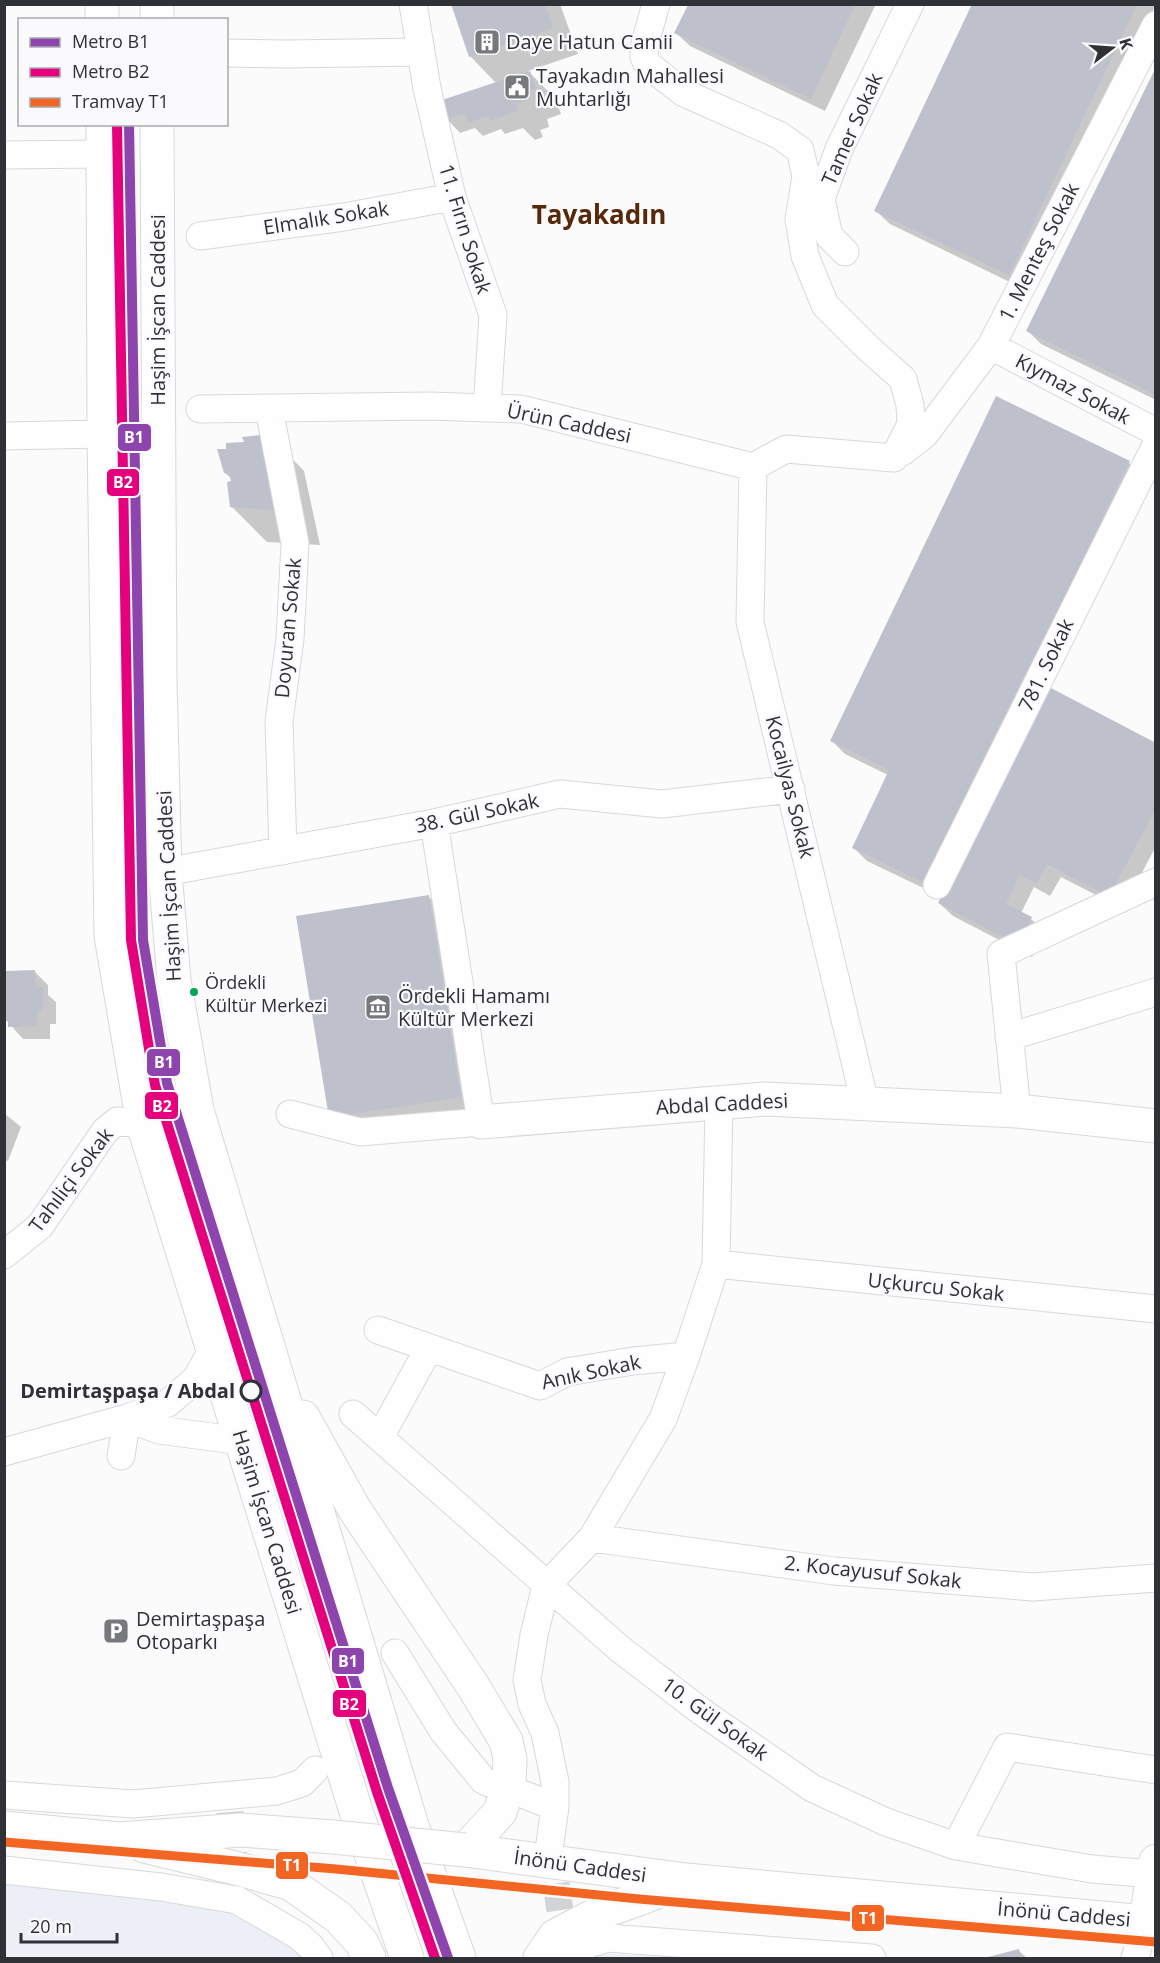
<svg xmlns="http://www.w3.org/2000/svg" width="1160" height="1963" viewBox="0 0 1160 1963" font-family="'Open Sans',sans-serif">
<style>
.built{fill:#edeff6}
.shadow{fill:#0003}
.building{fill:#bec1cc}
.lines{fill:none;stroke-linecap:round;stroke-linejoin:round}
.street-tunnel{stroke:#d2d3d4;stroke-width:27;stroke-dasharray:27 14;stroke-linecap:butt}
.street-casing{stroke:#d7d8db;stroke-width:29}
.secondary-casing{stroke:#d7d8db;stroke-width:35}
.primary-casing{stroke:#d7d8db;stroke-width:35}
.street{stroke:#fefeff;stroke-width:27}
.secondary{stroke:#fefeff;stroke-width:33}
.primary{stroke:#fefeff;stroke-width:33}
.primary-bridge-casing{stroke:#d7d8db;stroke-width:35;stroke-linecap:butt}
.primary-bridge{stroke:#fefeff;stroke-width:33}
.tram-1-casing{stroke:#fafafd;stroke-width:14}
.tram-1{stroke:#f26522;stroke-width:9}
.metro-1-casing{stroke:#fafafd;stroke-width:15}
.metro-2-casing{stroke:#fafafd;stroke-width:15}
.metro-1{stroke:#8e44ad;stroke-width:10}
.metro-2{stroke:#e5007d;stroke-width:10}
.bus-dot{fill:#00a651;stroke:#fafafd;stroke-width:2}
.stop-dot{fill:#fafafd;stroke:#2f3136;stroke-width:3}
.labels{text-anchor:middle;stroke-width:4.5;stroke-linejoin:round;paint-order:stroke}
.bus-label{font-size:18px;fill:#2f3136;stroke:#fafafd;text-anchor:start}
.poi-label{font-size:20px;fill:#2f3136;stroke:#fafafd;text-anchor:start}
.street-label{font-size:20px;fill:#2f3136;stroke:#fafafd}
.stop-label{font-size:20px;font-weight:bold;fill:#2f3136;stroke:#fafafd;text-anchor:end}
.district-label{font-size:26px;font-weight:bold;fill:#572908;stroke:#fafafd}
.line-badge{stroke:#fafafd;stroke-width:2}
.badge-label{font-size:16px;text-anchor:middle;font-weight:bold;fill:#fff}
</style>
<rect width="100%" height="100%" fill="#fbfbfc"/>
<path class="built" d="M4 1880 236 1908 314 1958H5Z
M588 1952 680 1958H583Z"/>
<path class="shadow" d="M452 4H560L578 54 528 71 555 98 561 114 547 119 549 127 540 130 543 137 535 140 523 128 505 134 501 129 483 136 475 128 460 133 447 119 496 83 470 56Z
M690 4H876L825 111 690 46 676 33Z
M974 4H1156L1022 288 890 224 876 211Z
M1156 70V400L1041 344 1028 331Z
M269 435 304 471 320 545 267 542 231 506 232 479 225 473 228 450Z
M1129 463 1142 476 952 872 1156 745V846L1123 909 1061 877 1050 896 1034 887 1021 913 1031 919 1045 932 1032 957 953 916 939 903 942 897 867 861 853 847 888 775 845 754 832 741Z
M428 896 454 922 486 1123 330 1118Z
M35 972 48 985V995L56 1002V1024H50V1039H23L6 1020Z
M4 1113 21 1127 8 1161 4 1160Z
M1019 1951 1027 1958H987Z"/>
<path class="building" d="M451 4H545L553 28 469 57Z
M972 4H1137L1009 275 874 211Z
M688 5H855L811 99 674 33Z
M1156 67V395L1026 331Z
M530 71 536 88 522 93 525 101 516 104 518 111 490 121 488 116 468 123 465 113 445 120 439 101Z
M996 396 1130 461 927 884 852 848 889 770 830 741Z
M269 434 285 511 230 507 227 482 231 481 229 473H224L217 449H226V443L244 442 242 437Z
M1049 687 1156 743V808L1109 897 1047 864 1037 884 1020 875 1006 904 1032 917 1018 945 938 903Z
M429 895 461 1097 329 1118 296 916Z
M35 970 36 987H43V1011H37V1026L8 1027V1020L4 1021V971Z
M1019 1949 1022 1958H984Z"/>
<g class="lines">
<path class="street-tunnel" d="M230 1812 236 1887
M550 1843 566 1951"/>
<defs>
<path id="street" d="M413 4 427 88 452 197 493 315 487 408
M656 4 645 43 644 57 648 65 684 93 779 135 800 150 806 176 799 219 805 256 825 305 868 348 903 379 910 405 911 424 894 458
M226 53 285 54 421 52
M4 155 103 154
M200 236 344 217 452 197
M845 252 829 236 821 199 839 149 910 4
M991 346 1156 432
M200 409 430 406 521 409 753 467 786 449 894 458
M269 409 295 543 290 639 279 721 283 851
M4 436 104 434
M902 452 925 434 991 346 1156 25
M753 467 750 622 865 1103
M165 872 434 823 560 794 662 804 791 789
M937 885 1156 445
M1009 1037 1156 992
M1017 1111 1001 954 1156 882
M290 1114 360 1132 481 1122 434 823
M4 1255 40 1226 105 1131 117 1121 143 1124
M716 1264 1156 1309
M378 1330 540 1386 567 1372 633 1361 686 1356
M353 1414 620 1649 702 1712 812 1788 886 1822 956 1846 1092 1869 1153 1874
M127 1418 159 1430 242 1441
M127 1418 168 1403 196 1379 213 1349
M380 1437 429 1348
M4 1452 127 1418 121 1456
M592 1538 834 1571 1033 1587 1156 1578
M395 1653 443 1731 483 1780 489 1783
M4 1795 133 1804 277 1791 302 1783 315 1770
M525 1795 555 1807
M550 1843 555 1807V1782L545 1733 532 1704 527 1680 534 1635 546 1586 592 1538 663 1419 686 1356 716 1264 719 1103
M956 1846 1007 1747 1156 1770
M4 1870 161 1887 237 1900 299 1936 311 1947 319 1958
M571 1958 588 1944 608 1938 872 1958
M1135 1958 1145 1922"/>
<path id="secondary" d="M481 1122 766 1099 1017 1111 1156 1126
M1145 1922 1156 1861"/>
<path id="primary" d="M102 4V20
M157 4V20
M103 124 104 434 111 936 143 1124 356 1811 407 1958
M157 124 160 680 165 872 174 980 197 1110 413 1829 459 1958
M303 1417 355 1510 473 1686 506 1741 510 1759 509 1783 500 1812 465 1850
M4 1828 119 1839 241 1830 333 1837
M144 1846 239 1869 291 1884 338 1917 362 1943 369 1958
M465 1850 686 1880 1156 1923
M540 1958 555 1936 599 1913 639 1899 686 1880"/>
</defs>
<use href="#street" class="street-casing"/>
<use href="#secondary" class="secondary-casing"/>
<use href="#primary" class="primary-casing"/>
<use href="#street" class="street"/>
<use href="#secondary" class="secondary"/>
<use href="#primary" class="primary"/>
<defs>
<path id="primary-bridge" d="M333 1837 465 1850"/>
</defs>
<use href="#primary-bridge" class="primary-bridge-casing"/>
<use href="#primary-bridge" class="primary-bridge"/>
<defs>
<path id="tram-1" d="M4 1842 336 1869 639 1899 1156 1942"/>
</defs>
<use href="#tram-1" class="tram-1-casing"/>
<use href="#tram-1" class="tram-1"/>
<defs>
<path id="metro-1" d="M129 124 143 940 167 1083 388 1788 448 1958"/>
<path id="metro-2" d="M117 124 131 940 155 1085 377 1792 435 1958"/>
</defs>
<use href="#metro-1" class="metro-1-casing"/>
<use href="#metro-2" class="metro-2-casing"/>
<use href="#metro-1" class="metro-1"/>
<use href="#metro-2" class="metro-2"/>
</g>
<defs>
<symbol id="building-square" viewBox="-11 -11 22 22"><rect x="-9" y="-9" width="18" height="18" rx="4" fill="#76787b" stroke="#fafafd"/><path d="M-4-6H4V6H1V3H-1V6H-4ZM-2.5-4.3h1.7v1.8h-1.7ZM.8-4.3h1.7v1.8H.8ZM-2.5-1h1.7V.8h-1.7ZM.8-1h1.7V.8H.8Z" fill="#fff"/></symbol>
<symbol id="civic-square" viewBox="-11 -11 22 22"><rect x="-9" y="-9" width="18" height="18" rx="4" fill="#76787b" stroke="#fafafd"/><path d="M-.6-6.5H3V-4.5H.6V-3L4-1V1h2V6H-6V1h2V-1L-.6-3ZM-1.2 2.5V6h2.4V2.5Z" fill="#fff"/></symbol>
<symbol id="museum-square" viewBox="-11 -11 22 22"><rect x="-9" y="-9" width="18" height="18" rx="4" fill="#76787b" stroke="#fafafd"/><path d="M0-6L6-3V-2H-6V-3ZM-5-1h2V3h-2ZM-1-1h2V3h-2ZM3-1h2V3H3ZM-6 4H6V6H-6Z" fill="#fff"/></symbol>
<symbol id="parking-square" viewBox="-11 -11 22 22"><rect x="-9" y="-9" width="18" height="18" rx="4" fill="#76787b" stroke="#fafafd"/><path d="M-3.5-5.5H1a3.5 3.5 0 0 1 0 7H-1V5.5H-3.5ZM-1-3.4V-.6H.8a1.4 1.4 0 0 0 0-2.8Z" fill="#fff"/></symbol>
</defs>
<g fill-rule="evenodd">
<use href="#building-square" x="472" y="27" width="30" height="30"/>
<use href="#civic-square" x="502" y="72" width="30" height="30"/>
<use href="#museum-square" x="363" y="992" width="30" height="30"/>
<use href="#parking-square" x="101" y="1616" width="30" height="30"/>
</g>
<circle class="bus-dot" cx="194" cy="992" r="5"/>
<circle class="stop-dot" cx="251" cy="1391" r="10"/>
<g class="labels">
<g class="bus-label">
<text x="205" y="989">Ördekli<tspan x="205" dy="23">Kültür Merkezi</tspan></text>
</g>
<g class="poi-label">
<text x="506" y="49">Daye Hatun Camii</text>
<text x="536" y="83">Tayakadın Mahallesi<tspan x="536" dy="23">Muhtarlığı</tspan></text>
<text x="398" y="1003">Ördekli Hamamı<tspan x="398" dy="23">Kültür Merkezi</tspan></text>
<text x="136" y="1626">Demirtaşpaşa<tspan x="136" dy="23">Otoparkı</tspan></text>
</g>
<g class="street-label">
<text transform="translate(852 129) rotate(-66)" y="7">Tamer Sokak</text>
<text transform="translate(326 218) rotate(-9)" y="7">Elmalık Sokak</text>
<text transform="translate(465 229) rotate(73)" y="7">11. Fırın Sokak</text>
<text transform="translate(1039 252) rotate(-63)" y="7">1. Menteş Sokak</text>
<text transform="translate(158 310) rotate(-90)" y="7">Haşim İşcan Caddesi</text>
<text transform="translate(1073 389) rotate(28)" y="7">Kıymaz Sokak</text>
<text transform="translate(569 423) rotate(12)" y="7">Ürün Caddesi</text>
<text transform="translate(288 628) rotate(-85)" y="7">Doyuran Sokak</text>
<text transform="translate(1046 665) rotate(-64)" y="7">781. Sokak</text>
<text transform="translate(790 787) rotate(76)" y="7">Kocailyas Sokak</text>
<text transform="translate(477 813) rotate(-12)" y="7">38. Gül Sokak</text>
<text transform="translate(169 886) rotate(-93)" y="7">Haşim İşcan Caddesi</text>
<text transform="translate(722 1104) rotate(-3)" y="7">Abdal Caddesi</text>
<text transform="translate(71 1180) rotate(-53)" y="7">Tahıliçi Sokak</text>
<text transform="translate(936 1287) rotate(6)" y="7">Uçkurcu Sokak</text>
<text transform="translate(591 1372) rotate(-12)" y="7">Anık Sokak</text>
<text transform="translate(267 1522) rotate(73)" y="7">Haşim İşcan Caddesi</text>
<text transform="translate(873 1572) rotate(6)" y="7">2. Kocayusuf Sokak</text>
<text transform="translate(715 1719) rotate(36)" y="7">10. Gül Sokak</text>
<text transform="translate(580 1866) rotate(8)" y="7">İnönü Caddesi</text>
<text transform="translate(1064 1914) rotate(5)" y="7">İnönü Caddesi</text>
</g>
<g class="stop-label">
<text x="235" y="1398">Demirtaşpaşa / Abdal</text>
</g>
<g class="district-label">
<text x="599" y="224">Tayakadın</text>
</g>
</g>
<g class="line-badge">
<rect x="117" y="423" width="35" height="29" rx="6" fill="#8e44ad"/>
<rect x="106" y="468" width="34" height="29" rx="6" fill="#e5007d"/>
<rect x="146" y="1048" width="35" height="29" rx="6" fill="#8e44ad"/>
<rect x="144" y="1091" width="35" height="29" rx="6" fill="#e5007d"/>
<rect x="331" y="1647" width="34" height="28" rx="6" fill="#8e44ad"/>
<rect x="332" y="1689" width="35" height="29" rx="6" fill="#e5007d"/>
<rect x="275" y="1851" width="34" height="29" rx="6" fill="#f26522"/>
<rect x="851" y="1904" width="34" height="28" rx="6" fill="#f26522"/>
</g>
<g class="badge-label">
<text x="134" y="443">B1</text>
<text x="123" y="488">B2</text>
<text x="164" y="1068">B1</text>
<text x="162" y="1112">B2</text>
<text x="348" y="1667">B1</text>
<text x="349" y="1710">B2</text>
<text x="292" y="1871">T1</text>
<text x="868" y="1924">T1</text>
</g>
<rect width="1160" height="1963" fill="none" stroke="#2f3136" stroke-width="12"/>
<rect x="18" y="18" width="210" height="108" fill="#fafafd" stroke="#a9aaad" stroke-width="1.5"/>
<rect x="30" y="38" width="30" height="9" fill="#8e44ad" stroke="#a9aaad" stroke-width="1.5"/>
<text x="72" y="48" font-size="18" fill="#2f3136">Metro B1</text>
<rect x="30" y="68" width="30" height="9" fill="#e5007d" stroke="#a9aaad" stroke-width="1.5"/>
<text x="72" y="78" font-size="18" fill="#2f3136">Metro B2</text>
<rect x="30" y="98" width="30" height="9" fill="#f26522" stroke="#a9aaad" stroke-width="1.5"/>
<text x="72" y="108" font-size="18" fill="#2f3136">Tramvay T1</text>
<g transform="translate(1112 48) rotate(73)" stroke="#fafafd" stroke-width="4.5" paint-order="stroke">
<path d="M0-4.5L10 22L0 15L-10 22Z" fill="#2f3136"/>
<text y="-9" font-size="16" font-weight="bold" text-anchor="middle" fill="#2f3136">K</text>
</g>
<path d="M21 1933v9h96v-9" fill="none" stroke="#2f3136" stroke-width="3"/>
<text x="30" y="1933" font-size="18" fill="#2f3136" stroke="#fafafd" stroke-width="4.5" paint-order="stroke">20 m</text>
</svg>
